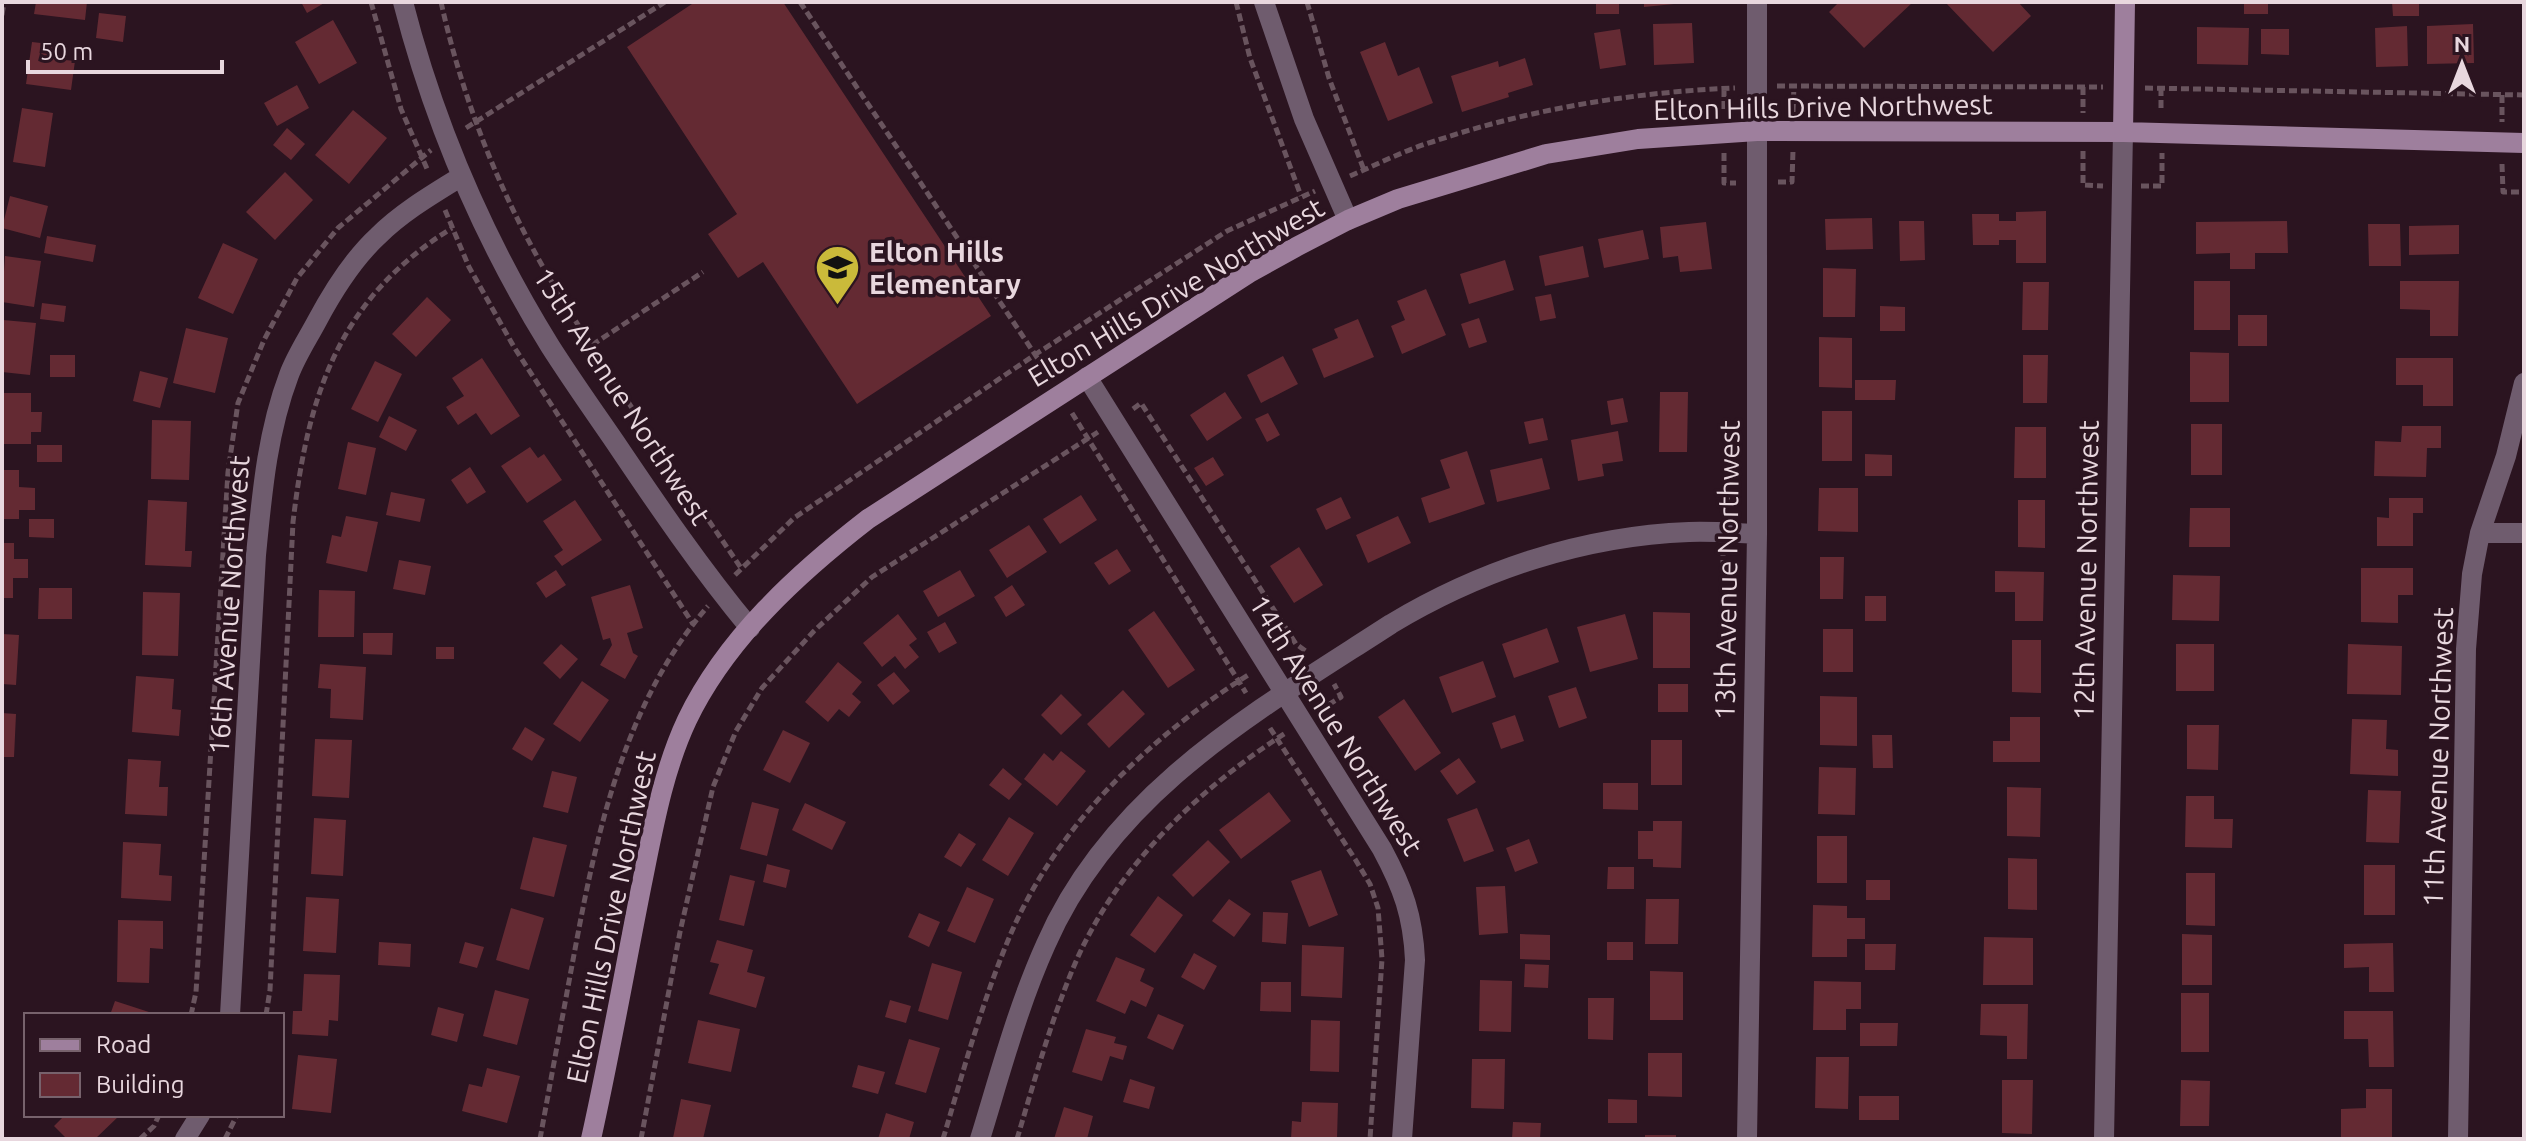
<svg xmlns="http://www.w3.org/2000/svg" width="2526" height="1141" viewBox="0 0 2526 1141" font-family="Ubuntu,sans-serif">
<style>
.building{fill:#642a33}
.lines{fill:none;stroke-linecap:round;stroke-linejoin:round}
.path{stroke:#69545e;stroke-width:5;stroke-dasharray:8 4;stroke-linecap:butt}
.street{stroke:#6f5c6e;stroke-width:20}
.secondary{stroke:#9e7f9d;stroke-width:20}
.labels{text-anchor:middle;stroke-width:7;stroke-linejoin:round;paint-order:stroke}
.street-label{font-size:28px;fill:#e8d7de;stroke:#2b1420}
.poi-label{font-size:28px;font-weight:bold;fill:#e8d7de;stroke:#2b1420;text-anchor:start}
</style>
<rect width="100%" height="100%" fill="#2b1420"/>
<path class="building" d="M36 2H87L85 20 34 14Z
M301 2H326L307 13Z
M695 2H783L991 316 857 404 763 262 738 278 708 234 737 214 627 47Z
M1596 2H1619V14H1596Z
M1644 2H1674V4L1644 7Z
M1839 2H1913L1864 48 1829 12Z
M1945 2H2018L2031 16 1993 52Z
M2244 2H2268V14H2244Z
M2392 2H2419V16H2393Z
M99 13 126 16 123 42 96 38Z
M333 20 357 63 319 84 295 42Z
M1692 23 1694 63 1654 65 1653 24Z
M2473 24 2474 63 2427 64V26Z
M2407 26 2408 66 2376 67 2375 28Z
M2197 27 2249 28 2248 65 2197 64Z
M1620 29 1626 65 1600 69 1594 33Z
M2261 29H2289V55L2261 54Z
M32 42 58 45 56 59 75 61 71 90 26 84Z
M1385 42 1398 76 1419 67 1433 103 1388 121 1360 52Z
M1525 58 1533 85 1508 93 1509 97 1462 112 1451 76 1498 61 1499 67Z
M297 85 309 108 277 126 264 103Z
M22 108 53 113 45 167 13 162Z
M353 110 387 138 349 184 315 155Z
M287 128 305 144 291 160 273 145Z
M285 172 313 200 275 240 246 212Z
M10 196 48 206 40 238 2 228Z
M2046 211V263H2016V240H1999V245H1973L1972 214H1999V221H2016V212Z
M1872 218 1873 249 1826 250 1825 219Z
M1899 221H1924L1925 260 1900 261Z
M2287 221 2288 253H2255V269H2230V253L2196 254V222Z
M1706 222 1712 269 1680 272 1678 256 1663 258 1660 227Z
M2368 224H2400L2401 266H2369Z
M2459 225V254L2409 255V226Z
M1643 230 1649 259 1604 268 1598 239Z
M47 236 96 245 93 262 44 253Z
M223 243 258 259 233 314 198 298Z
M1583 246 1589 277 1545 286 1539 256Z
M5 256 41 261 34 307 2 302Z
M1505 260 1514 290 1469 304 1460 274Z
M1823 268 1856 269 1855 317H1823Z
M2194 281H2230V330H2194Z
M2400 281H2459L2458 336H2430V310L2400 309Z
M2023 282H2049L2048 330H2022Z
M1426 289 1446 335 1402 354 1391 326 1405 320 1397 301Z
M1551 294 1556 318 1540 321 1535 297Z
M427 297 451 320 416 357 392 334Z
M42 303 66 306 64 322 40 319Z
M1880 306 1905 307V331H1880Z
M2238 315H2267V346H2238Z
M1479 318 1487 342 1469 348 1461 324Z
M1358 319 1374 357 1324 378 1312 349 1338 338 1334 329Z
M3 320 36 323 30 375 2 372Z
M186 328 228 338 215 393 173 383Z
M1819 337 1852 338V388L1819 387Z
M2190 352 2229 353V402H2190Z
M50 355H75V377H50Z
M2023 355H2048L2047 403H2023Z
M1283 356 1298 384 1261 403 1247 375Z
M482 358 520 416 491 435 476 413 458 425 446 407 464 396 452 378Z
M2396 358H2453V406H2423V385H2396Z
M375 361 402 374 378 422 351 409Z
M140 371 168 378 160 408 133 401Z
M1855 380H1896L1895 400H1855Z
M1225 392 1242 418 1207 441 1190 415Z
M1660 392H1688L1687 452H1659Z
M2 393H31V412H42L41 432H31V444H2Z
M1623 398 1628 422 1611 425 1607 401Z
M1822 411H1852V461H1822Z
M1268 413 1280 435 1267 442 1255 419Z
M389 416 417 430 406 451 379 437Z
M1543 418 1548 440 1529 444 1524 422Z
M152 420 191 421 189 480 151 479Z
M2191 424H2222V475H2191Z
M2402 426H2441V448H2427L2426 477 2374 476 2375 441 2401 442Z
M2015 427H2046V478H2014Z
M1618 431 1623 461 1602 464 1604 476 1578 481 1571 440Z
M348 442 376 448 366 495 338 489Z
M37 445H62V462H37Z
M530 447 538 458 544 454 562 480 527 503 501 466Z
M1467 451 1485 504 1429 523 1421 498 1450 488 1440 460Z
M1865 454 1892 455V476H1865Z
M1213 457 1224 475 1206 486 1194 468Z
M1542 458 1550 489 1497 502 1490 470Z
M470 467 486 492 467 504 451 480Z
M2 470H19V487L35 488V510H19V519H2Z
M1819 488H1858V532L1818 531Z
M391 492 425 499 420 522 386 515Z
M1081 495 1097 520 1060 544 1043 519Z
M1341 497 1351 518 1326 530 1316 509Z
M2389 498H2423V513H2413V546H2377V517L2389 518Z
M148 500 187 502 185 551H192L191 567 145 565Z
M575 500 602 540 562 566 554 556 563 550 543 521Z
M2018 500H2045V548L2018 547Z
M2190 508H2230V547H2189Z
M346 516 378 522 367 572 326 563 332 535 341 537Z
M1398 516 1411 543 1368 563 1356 535Z
M29 519H54V538L29 537Z
M1029 525 1047 552 1007 578 989 550Z
M2 543H14V559H28V578H13V598H2Z
M1299 547 1323 585 1294 603 1270 566Z
M1117 549 1131 571 1109 585 1094 563Z
M1820 557H1844L1843 599H1820Z
M399 560 431 566 425 595 393 589Z
M2361 568H2413V595H2398V623L2361 622Z
M556 570 566 585 546 598 536 583Z
M960 570 975 596 938 617 923 591Z
M1995 571 2044 572 2043 621H2015V592H1995Z
M2173 575 2220 576 2219 621 2172 620Z
M630 585 643 628 627 633 633 653 638 656 625 679 600 665 612 645 610 638 603 640 591 597Z
M1012 585 1025 605 1006 617 994 597Z
M39 588H72V619H38Z
M319 590 355 591 354 637H318Z
M143 592 180 593 178 656 142 655Z
M1865 596H1886V621H1865Z
M1154 611 1195 670 1168 688 1128 630Z
M1653 612 1690 613V668H1653Z
M898 614 917 639 909 645 919 657 905 669 895 656 882 667 863 643Z
M1625 614 1638 659 1590 672 1577 627Z
M945 622 957 643 939 653 927 632Z
M1547 628 1559 662 1514 678 1502 644Z
M1823 629H1853V672H1823Z
M363 633H393L392 655 363 654Z
M2 634 19 635 16 685 2 684Z
M2012 640H2041V693L2012 692Z
M561 644 578 659 560 679 543 663Z
M2176 644H2214V691H2176Z
M2348 644 2402 646 2401 695 2347 694Z
M436 647H454V659H436Z
M1483 661 1496 697 1452 713 1439 677Z
M838 662 862 682 852 694 861 702 849 717 839 709 828 722 805 702Z
M320 664 366 667 363 720 330 718 331 689 318 688Z
M894 672 910 691 893 705 877 685Z
M136 676 174 679 172 709 181 710 179 736 132 732Z
M582 681 609 700 580 742 553 724Z
M1658 684H1688V712H1658Z
M1576 687 1587 718 1559 728 1548 696Z
M1123 690 1145 714 1109 748 1087 724Z
M1061 694 1082 715 1061 735 1041 715Z
M1820 696 1857 697V746L1820 745Z
M1404 699 1441 753 1415 771 1378 717Z
M2 713 16 714 14 757H2Z
M1515 715 1524 741 1501 749 1492 723Z
M2010 717H2040V762H1993V741H2010Z
M2352 719 2387 720 2386 749 2398 750V776L2350 774Z
M2187 725H2219L2218 770 2187 769Z
M525 727 545 739 532 761 512 749Z
M783 730 810 743 790 783 763 770Z
M1872 735H1892L1893 768H1873Z
M315 739 352 740 349 798 312 796Z
M1651 740H1682V785H1651Z
M1061 751 1086 771 1057 806 1024 779 1044 753 1053 761Z
M1459 758 1476 782 1457 795 1440 771Z
M128 759 161 761 159 787H168L167 816 125 814Z
M1819 767 1856 768 1855 815 1818 814Z
M1003 768 1022 784 1009 800 989 785Z
M552 771 577 777 568 813 543 807Z
M1603 783H1638V810L1603 809Z
M2007 787 2041 788 2040 837 2007 836Z
M2368 790 2401 791 2399 843 2366 842Z
M1269 792 1291 821 1241 859 1219 830Z
M2186 796H2214V819H2233L2232 848 2185 847Z
M752 802 779 809 767 856 740 849Z
M805 803 846 822 832 850 792 830Z
M1477 808 1494 851 1464 862 1447 819Z
M1009 817 1034 833 1008 876 982 860Z
M314 818 346 820 343 876 311 874Z
M1653 821H1682L1681 868 1653 867V859H1638V831H1653Z
M959 833 976 844 961 867 944 857Z
M1817 836H1847V883H1817Z
M533 837 567 845 554 897 520 889Z
M1529 839 1538 863 1515 872 1506 848Z
M1208 840 1230 862 1193 897 1172 875Z
M123 842 161 844 159 875 172 876 171 901 121 898Z
M2008 858 2037 859V910L2008 909Z
M767 864 790 870 786 888 763 882Z
M2364 865H2395V915H2364Z
M1608 867H1634V889H1607Z
M1321 870 1338 915 1309 927 1291 881Z
M2186 873H2215V926L2186 925Z
M730 875 755 881 744 926 719 920Z
M1866 880H1890V900H1866Z
M1505 886 1508 933 1479 935 1476 887Z
M967 887 994 899 975 943 947 931Z
M1158 896 1183 915 1155 953 1130 935Z
M306 897 339 899 336 953 303 951Z
M1229 899 1251 914 1234 937 1212 921Z
M1646 899H1679L1678 944H1645Z
M1813 905 1847 906V918H1865V939H1847V957H1812Z
M511 908 544 918 529 970 496 960Z
M1263 912 1288 913 1286 944 1262 942Z
M919 913 940 922 929 947 908 937Z
M118 920 163 921V949L150 948 149 983 117 982Z
M1520 934 1550 935V960L1520 959Z
M2182 934 2212 935V985H2182Z
M1984 937 2033 938V985H1983Z
M717 940 753 950 747 972 765 977 756 1008 709 994 719 964 710 962Z
M379 942 411 944 410 967 378 965Z
M465 942 484 947 477 968 459 963Z
M1607 942H1633V960H1607Z
M2393 943 2394 992H2369V967L2344 968V944Z
M1865 944H1896L1895 970H1865Z
M1302 945 1344 947 1342 998 1301 996Z
M1194 953 1217 966 1204 990 1181 977Z
M1116 957 1145 969 1140 981 1154 988 1146 1007 1131 1000 1125 1014 1096 1001Z
M932 963 962 972 948 1020 918 1011Z
M1525 964 1549 965 1548 988 1524 987Z
M1650 971 1683 972V1020H1650Z
M304 974 340 975 338 1021 329 1020 328 1036 292 1034 293 1011H302Z
M1480 980 1512 981 1511 1032 1479 1031Z
M1814 981 1861 982V1009H1846V1030H1813Z
M1261 982H1291V1012L1260 1011Z
M495 990 529 999 517 1045 483 1036Z
M2181 993H2209V1052H2181Z
M1588 998H1614L1613 1040 1588 1039Z
M890 1000 911 1006 906 1023 885 1017Z
M115 1001 152 1013V1015H110Z
M1981 1004H2028L2027 1059H2007V1036L1980 1035Z
M438 1007 464 1014 457 1042 431 1035Z
M2344 1011H2393L2394 1067H2369L2368 1039H2344Z
M1158 1014 1184 1025 1173 1050 1147 1038Z
M698 1020 740 1029 731 1072 688 1063Z
M1311 1020 1340 1021 1339 1072 1310 1071Z
M1860 1023H1898L1897 1046H1860Z
M1086 1029 1116 1037 1114 1043 1127 1046 1123 1060 1110 1056 1102 1081 1072 1072Z
M909 1039 940 1048 926 1093 895 1084Z
M1648 1053H1682V1097L1648 1096Z
M298 1055 337 1059 331 1113 292 1109Z
M1816 1057H1849L1848 1109 1815 1108Z
M1472 1059H1505L1504 1109 1471 1108Z
M858 1065 885 1072 878 1094 852 1087Z
M487 1068 520 1076 507 1123 462 1111 469 1084 482 1087Z
M1130 1079 1155 1087 1149 1109 1123 1102Z
M2002 1080H2033L2032 1134 2002 1133Z
M2181 1080 2210 1081 2209 1126H2180Z
M2366 1089H2392V1139H2341V1109L2366 1108Z
M1859 1096H1899V1120H1859Z
M681 1099 711 1105 703 1139 673 1138Z
M1608 1099 1637 1100V1123H1608Z
M1302 1102 1338 1103 1337 1139H1291L1292 1121 1301 1122Z
M1064 1107 1093 1116 1087 1139H1054Z
M886 1113 914 1122 909 1139H878Z
M65 1115H120L95 1139H67L54 1126Z
M1513 1122 1541 1123 1540 1139H1512Z
M1645 1135H1676V1139H1645Z"/>
<g class="lines">
<path class="path" d="M371 2 401 109 428 171
M441 2C463 102 503 202 556 289 613 384 679 476 741 568
M800 2 1050 377
M1236 2 1250 58 1301 196
M1307 2 1329 78 1364 170
M2 15 4 2
M1777 86 2103 87
M2083 87V113
M2145 88 2524 95
M2161 88V111
M1724 89V111
M2502 95V122
M1793 112 1794 85
M466 128 665 2
M2083 151V185L2103 186
M1724 153V183H1736
M2502 164 2503 192H2524
M1350 176C1378 164 1405 150 1435 141 1530 109 1634 92 1735 88
M1778 182H1792L1793 150
M2141 186H2162V153
M445 210 469 267 514 347 693 624
M592 345 703 272
M1133 409 1141 403 1296 644 1307 652
M1072 413 1246 693
M1724 512V498L1736 499
M1723 568V554
M735 575 794 518 1036 354 1227 231 1315 191
M1318 711 1341 697 1334 684
M1270 728 1355 859 1370 884 1378 908 1382 959 1370 1139
M191 1015 196 992 228 472 238 403 264 340 297 278 338 228 431 150
M266 1015 270 990 293 522C308 395 338 299 452 228
M140 1139 154 1126 159 1115
M225 1139 237 1115
M540 1139C551 1079 562 1019 573 960 596 836 623 704 708 606
M641 1139 680 932 713 787 736 731 762 688 814 631 872 577 1098 432
M943 1139C964 1069 983 998 1012 931 1060 822 1149 738 1248 675
M1017 1139C1035 1079 1052 1016 1077 959 1120 863 1200 788 1287 732"/>
<path class="street" d="M403 2C434 123 485 241 550 346 571 379 593 410 615 442 658 506 701 569 750 628
M1264 2 1304 119 1348 220
M1087 377 1382 849C1403 888 1413 916 1415 960L1402 1139
M2480 533H2524
M230 1015 256 555C262 494 267 433 289 375 296 356 308 338 317 321 333 291 353 259 378 236 402 212 433 194 462 176
M185 1139 200 1115
M980 1139C1000 1074 1018 1006 1046 944 1113 791 1257 711 1391 624 1481 570 1583 536 1689 532 1711 531 1734 533 1757 534
M1747 1139 1757 534V2
M2104 1139 2123 132
M2458 1139 2466 649 2472 574 2480 533 2506 456 2524 383"/>
<path class="secondary" d="M2123 132 2125 2
M591 1139C610 1054 625 968 642 883 653 829 663 771 687 720 726 639 797 574 868 519L1249 273 1296 247 1348 220 1398 199 1546 154 1638 139 1757 131 2123 132 2524 143"/>
</g>
<defs>
<symbol id="school-pin" viewBox="-11 -11 22 30"><path d="M0 17L-7.5 6A9.5 9.5 0 1 1 7.5 6Z" fill="#caba3a" stroke="#2b1420"/><path d="M0-5L7-2L0 1L-7-2ZM-4 1L0 2.5L4 1V4Q0 6-4 4Z" fill="#111"/></symbol>
</defs>
<g fill-rule="evenodd">
<use href="#school-pin" x="812" y="242" width="51" height="69"/>
</g>
<g class="labels">
<g class="street-label">
<text transform="translate(1823 107) rotate(-1)" y="10">Elton Hills Drive Northwest</text>
<text transform="translate(1176 292) rotate(-31)" y="10">Elton Hills Drive Northwest</text>
<text transform="translate(622 396) rotate(57)" y="10">15th Avenue Northwest</text>
<text transform="translate(1727 570) rotate(-89)" y="10">13th Avenue Northwest</text>
<text transform="translate(2086 570) rotate(-89)" y="10">12th Avenue Northwest</text>
<text transform="translate(229 605) rotate(-86)" y="10">16th Avenue Northwest</text>
<text transform="translate(1336 725) rotate(58)" y="10">14th Avenue Northwest</text>
<text transform="translate(2438 757) rotate(-88)" y="10">11th Avenue Northwest</text>
<text transform="translate(611 917) rotate(-78)" y="10">Elton Hills Drive Northwest</text>
</g>
<g class="poi-label">
<text x="869" y="262">Elton Hills<tspan x="869" dy="32">Elementary</tspan></text>
</g>
</g>
<rect width="2526" height="1141" fill="none" stroke="#e8d7de" stroke-width="8"/>
<rect x="24" y="1013" width="260" height="104" fill="#2b1420" stroke="#77626c" stroke-width="2"/>
<rect x="40" y="1039" width="40" height="12" fill="#9e7f9d" stroke="#77626c" stroke-width="2"/>
<text x="96" y="1053" font-size="24" fill="#e8d7de">Road</text>
<rect x="40" y="1073" width="40" height="24" fill="#642a33" stroke="#77626c" stroke-width="2"/>
<text x="96" y="1093" font-size="24" fill="#e8d7de">Building</text>
<g transform="translate(2462 64)" stroke="#2b1420" stroke-width="6" paint-order="stroke">
<path d="M0-6L14 30L0 20L-14 30Z" fill="#e8d7de"/>
<text y="-12" font-size="22" font-weight="bold" text-anchor="middle" fill="#e8d7de">N</text>
</g>
<path d="M28 60v12h194v-12" fill="none" stroke="#e8d7de" stroke-width="4"/>
<text x="40" y="60" font-size="24" fill="#e8d7de" stroke="#2b1420" stroke-width="6" paint-order="stroke">50 m</text>
</svg>
